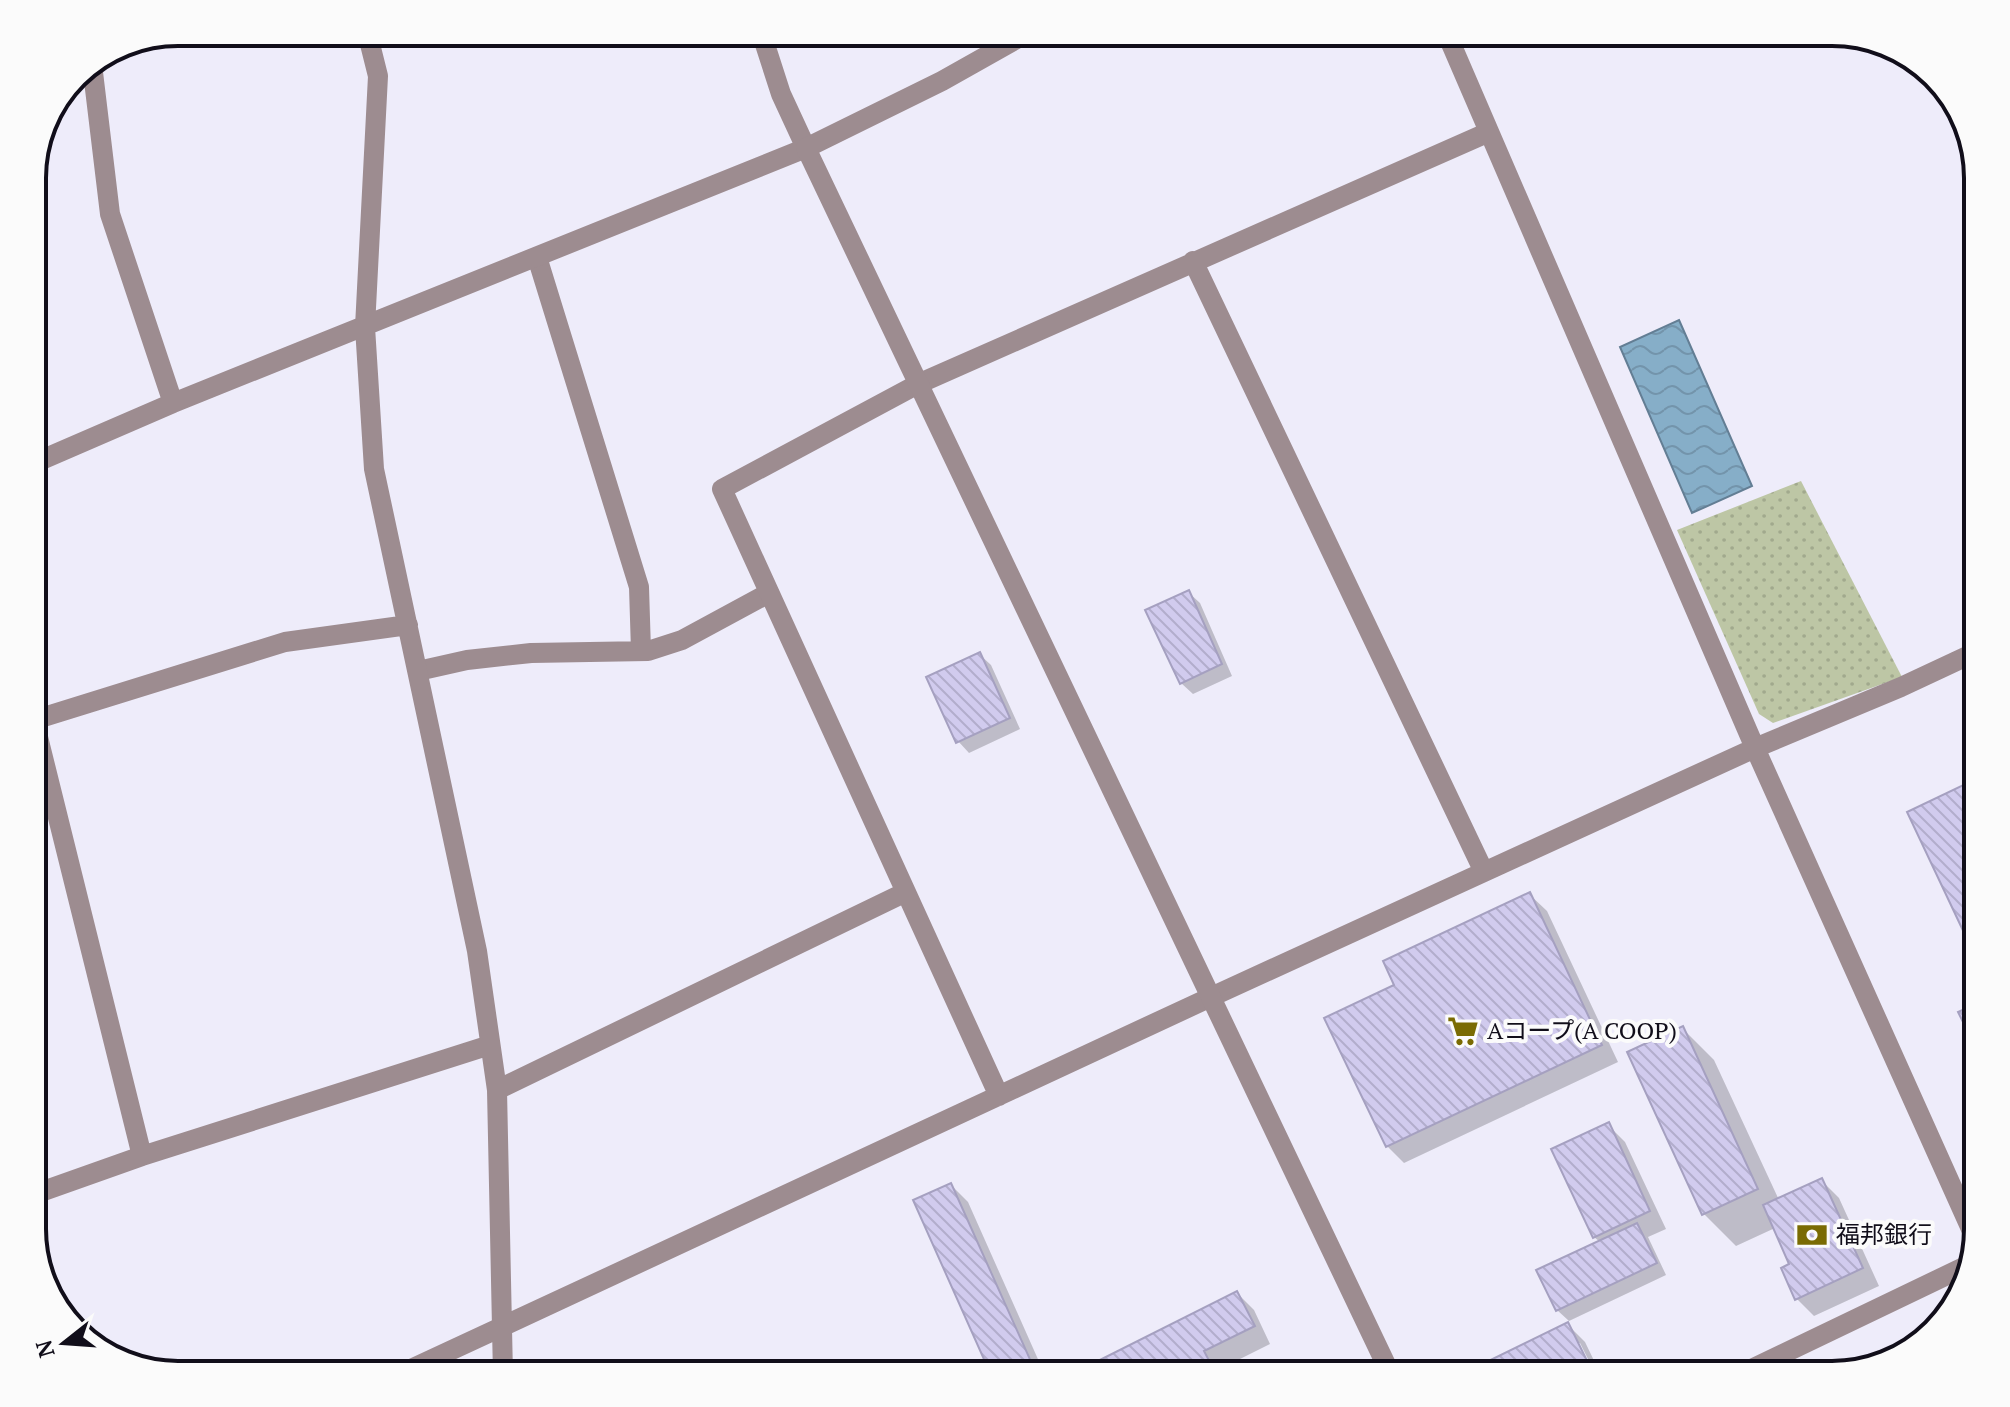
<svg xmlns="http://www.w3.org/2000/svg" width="2010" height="1407" viewBox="0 0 2010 1407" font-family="'PT Serif','Noto Sans JP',serif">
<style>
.grass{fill:url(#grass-dots)}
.water{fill:url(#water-waves);stroke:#637e94;stroke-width:2}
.shadow{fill:#0003}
.building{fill:url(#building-back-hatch);stroke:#a5a0c0;stroke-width:2}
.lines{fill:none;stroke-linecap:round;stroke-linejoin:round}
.service{stroke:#9d8c90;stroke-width:20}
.minor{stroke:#9d8c90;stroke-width:20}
.tertiary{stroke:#9d8c90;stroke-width:20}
.labels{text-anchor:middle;stroke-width:8;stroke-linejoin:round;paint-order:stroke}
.poi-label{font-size:24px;fill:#110e1a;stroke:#fbfbfb;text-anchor:start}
.rim{fill:none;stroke:#110e1a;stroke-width:4}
</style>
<defs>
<pattern id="grass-dots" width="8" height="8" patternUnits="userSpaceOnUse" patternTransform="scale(2)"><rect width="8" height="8" fill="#bdc6a5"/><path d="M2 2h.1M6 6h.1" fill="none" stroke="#a1a98d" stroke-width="1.8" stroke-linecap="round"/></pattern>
<pattern id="water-waves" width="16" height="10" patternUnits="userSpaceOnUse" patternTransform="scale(2)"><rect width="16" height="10" fill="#86aec8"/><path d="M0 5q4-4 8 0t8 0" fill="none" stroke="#7394ab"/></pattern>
<pattern id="building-back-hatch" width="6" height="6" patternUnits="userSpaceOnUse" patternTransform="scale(2)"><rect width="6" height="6" fill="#d1cbee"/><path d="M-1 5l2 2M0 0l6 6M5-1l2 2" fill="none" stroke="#b2adcc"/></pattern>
</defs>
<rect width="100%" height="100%" fill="#eeecfa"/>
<path class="grass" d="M1801 481 1902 677 1773 723 1759 714 1677 530Z"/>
<path class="water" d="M1679 320 1752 486 1692 513 1620 347Z"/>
<path class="shadow" d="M1188 592 1200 603 1232 676 1193 694 1181 683Z
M979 654 991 665 1020 729 969 753 958 741Z
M1978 781V947L1969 937Z
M1529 894 1547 911 1618 1062 1404 1163 1387 1146Z
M1682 1028 1714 1060 1779 1200 1822 1181 1839 1198 1879 1286 1814 1316 1796 1298 1792 1265 1775 1228 1736 1246 1704 1214Z
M1608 1125 1625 1142 1666 1229 1648 1237 1666 1275 1569 1321 1557 1310 1600 1242 1594 1237Z
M951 1185 968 1202 1045 1375H993Z
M1237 1293 1254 1310 1270 1344 1220 1369 1223 1375H1074Z
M1568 1325 1585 1342 1601 1375H1596L1580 1343H1576Z"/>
<path class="building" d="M1189 590 1222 664 1180 684 1145 610Z
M980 652 1010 718 956 743 926 677Z
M1978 778V933L1967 939 1907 812Z
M1530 892 1602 1045 1386 1147 1324 1018 1394 985 1383 961Z
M1978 1003V1052L1958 1012Z
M1683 1026 1758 1189 1702 1215 1627 1052Z
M1609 1122 1650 1211 1593 1238 1551 1149Z
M1822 1178 1863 1268 1795 1300 1781 1268 1789 1264 1763 1205Z
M951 1183 1037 1375H991L913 1200Z
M1637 1223 1657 1263 1556 1311 1536 1270Z
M1237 1291 1255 1326 1204 1351 1216 1374 1070 1375Z
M1568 1322 1594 1375H1460Z"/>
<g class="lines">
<path class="service" d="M537 257 639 587 641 651
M418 671 467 660 531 653 648 651 682 640 769 593"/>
<path class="minor" d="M367 32 378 76 365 327 374 469 477 951 497 1090 503 1375
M1446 32 1755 748 1975 1238
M92 64 110 214 173 403
M1193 261 1484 872
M32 464 173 403 806 148 781 94 761 32
M32 713 142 1156
M34 720 285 642 408 625
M497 1090 906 892
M999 1096 722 489 918 384 1489 132
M32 1195 142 1156 490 1045
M398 1375 1211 997 1755 748 1901 687 1978 651"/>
<path class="tertiary" d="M1029 32 942 81 806 148 1391 1375
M1739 1375 1966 1266"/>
</g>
<defs>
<symbol id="supermarket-bare" viewBox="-9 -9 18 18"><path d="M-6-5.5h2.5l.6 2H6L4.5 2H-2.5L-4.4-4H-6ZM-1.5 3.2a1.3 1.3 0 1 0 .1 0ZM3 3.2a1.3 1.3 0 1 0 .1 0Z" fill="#7a6b03" stroke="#fbfbfb" stroke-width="2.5" paint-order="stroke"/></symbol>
<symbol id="bank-bare" viewBox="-9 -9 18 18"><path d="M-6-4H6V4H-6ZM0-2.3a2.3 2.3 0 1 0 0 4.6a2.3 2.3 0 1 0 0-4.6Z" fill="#7a6b03" stroke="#fbfbfb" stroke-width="2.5" paint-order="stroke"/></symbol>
</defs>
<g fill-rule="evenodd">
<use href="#supermarket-bare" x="1441" y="1009" width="44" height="44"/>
<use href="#bank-bare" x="1790" y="1213" width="44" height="44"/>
</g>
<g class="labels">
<g class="poi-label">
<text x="1487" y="1039">Aコープ(A COOP)</text>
<text x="1836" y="1243">福邦銀行</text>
</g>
</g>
<path d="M0 0H2010V1407H0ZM178 46H1832A132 132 0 0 1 1964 178V1229A132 132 0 0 1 1832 1361H178A132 132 0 0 1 46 1229V178A132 132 0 0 1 178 46Z" fill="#fbfbfb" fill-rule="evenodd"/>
<path class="rim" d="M178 46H1832A132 132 0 0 1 1964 178V1229A132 132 0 0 1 1832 1361H178A132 132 0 0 1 46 1229V178A132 132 0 0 1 178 46Z"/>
<g transform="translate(64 1343) rotate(253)" stroke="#fbfbfb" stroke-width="6" paint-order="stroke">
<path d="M0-6L14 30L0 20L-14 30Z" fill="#110e1a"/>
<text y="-12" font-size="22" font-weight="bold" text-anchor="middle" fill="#110e1a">N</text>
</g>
</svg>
